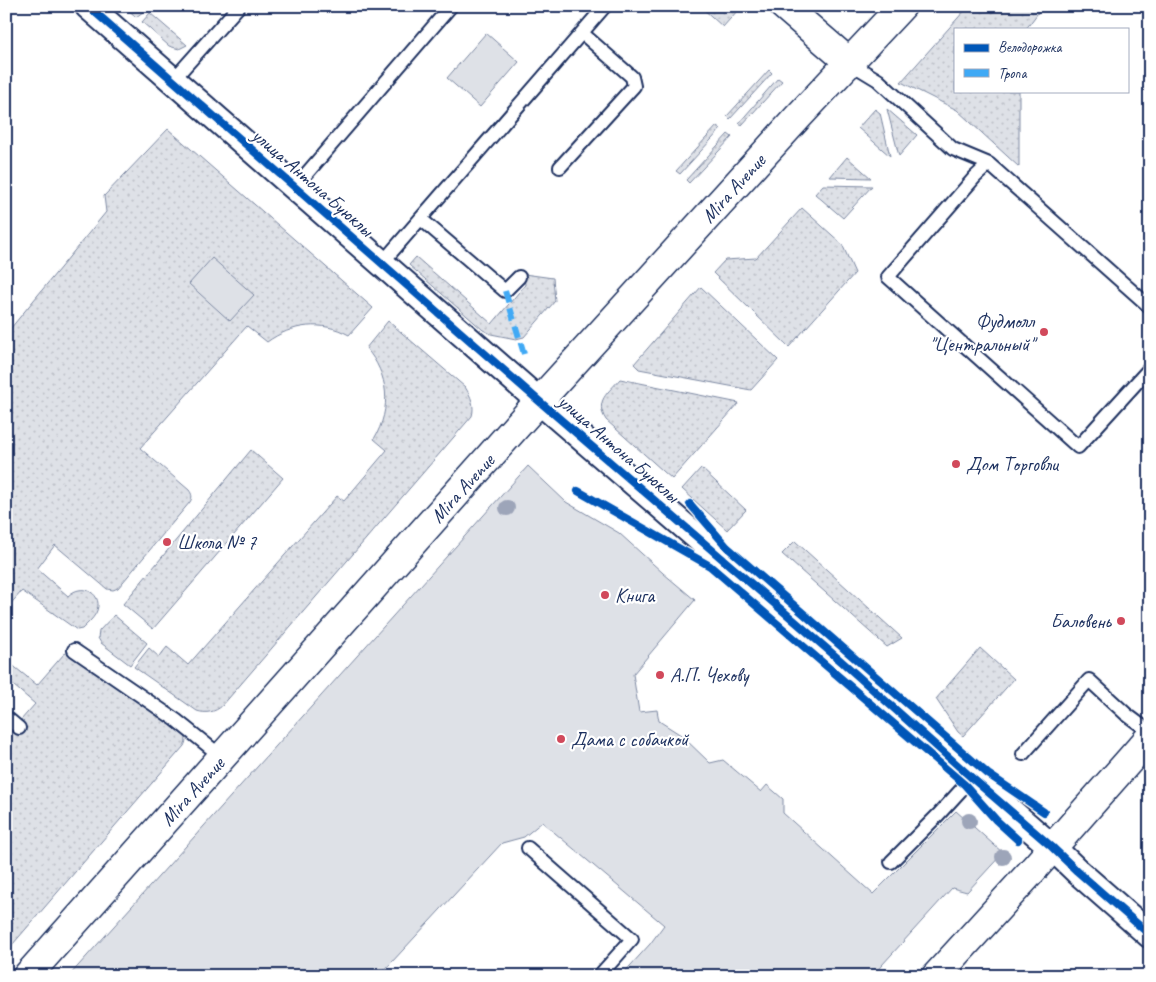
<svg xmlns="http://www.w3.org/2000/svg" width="1156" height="982" viewBox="0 0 1156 982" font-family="Caveat,sans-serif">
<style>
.grass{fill:url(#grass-dots);stroke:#7c88a2}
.park{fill:#dee1e7;stroke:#7c88a2}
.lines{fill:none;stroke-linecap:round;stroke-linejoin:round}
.service-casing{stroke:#1b2f5e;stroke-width:16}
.minor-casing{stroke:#1b2f5e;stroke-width:29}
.tertiary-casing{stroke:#1b2f5e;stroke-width:31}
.primary-casing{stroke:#1b2f5e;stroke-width:31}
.service{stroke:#fff;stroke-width:12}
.minor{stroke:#fff;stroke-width:25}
.tertiary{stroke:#fff;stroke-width:28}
.primary{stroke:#fff;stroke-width:28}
.quiet{stroke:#3fa9f5;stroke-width:6;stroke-dasharray:12 6;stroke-linecap:butt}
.cycleway-casing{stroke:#fff;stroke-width:11}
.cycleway{stroke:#0057b8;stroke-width:8}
.tree{fill:#9da5b9}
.poi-dot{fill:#d1495b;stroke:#fff;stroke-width:2}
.labels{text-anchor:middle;stroke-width:4.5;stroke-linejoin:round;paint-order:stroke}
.street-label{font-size:20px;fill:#1b2f5e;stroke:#fff}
.poi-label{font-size:20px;fill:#1b2f5e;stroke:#fff;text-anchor:start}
</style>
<defs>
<pattern id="grass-dots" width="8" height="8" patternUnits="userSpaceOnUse" patternTransform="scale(1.25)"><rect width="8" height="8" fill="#dee1e7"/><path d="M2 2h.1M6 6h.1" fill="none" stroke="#bec1c9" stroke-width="1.8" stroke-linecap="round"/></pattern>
</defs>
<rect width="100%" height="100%" fill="#fff"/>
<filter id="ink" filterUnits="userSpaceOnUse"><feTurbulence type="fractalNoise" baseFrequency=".02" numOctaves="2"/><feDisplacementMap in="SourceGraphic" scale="10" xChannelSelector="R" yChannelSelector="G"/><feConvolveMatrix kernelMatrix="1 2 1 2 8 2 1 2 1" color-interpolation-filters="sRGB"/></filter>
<g filter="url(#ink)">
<path class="grass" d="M124 6H143L147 9 136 17Z
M700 6H734L738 10 723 27Z
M967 6H1043L1026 29H955V91H1019V167L957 110 901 82 965 10Z
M150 13 187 45 179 49 169 46 142 22Z
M769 70 772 73 730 119 727 116Z
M778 78 782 81 742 125 739 123Z
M875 109 880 113 890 156 858 128Z
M887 109 917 135 899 156Z
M717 126 721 129 680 174 676 171Z
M168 129 373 308 349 335C322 320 292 324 267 342L247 326 140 448 189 490C192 494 193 497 190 502L118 588 113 590 107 589 55 545 37 569 68 596C83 581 105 595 96 613 93 619 87 624 82 629L77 630 22 591 6 609V334L106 212 104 196Z
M728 134 732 137 689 183 686 180Z
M847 157 871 178 830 177Z
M823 185 872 186 843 218 815 194Z
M802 208 842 244 855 273 789 347 713 273 725 260 756 258Z
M416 257 492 324 525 285 524 274 553 278 555 301 524 337 516 339 491 334 483 330 409 265Z
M701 287 778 360 751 390 639 369 634 364Z
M388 321 465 387C471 396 475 406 472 416L222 706C215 712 206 714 197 711L134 667 149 648 159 657 167 647 188 665 337 496 344 501 387 450 374 439C392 408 389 375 366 348Z
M620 379 739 403 672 479 606 420C594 401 608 393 620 379Z
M251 450 283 478 153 629 123 604Z
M701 468 746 510 727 530 682 489Z
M795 541 902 638 887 647 782 554Z
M114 615 147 643 130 665 101 643 98 638 99 631Z
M980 648 1014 679 963 736 958 732 936 699Z
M69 652 74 653 184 734C187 738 186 742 184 746L6 952V737L35 704 6 679V660L37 685 64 654Z"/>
<path class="park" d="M486 33 519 62 480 107 447 78Z
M212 258 254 295 230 321 189 284Z
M528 466 566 502 619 533 663 573 695 600 633 674 639 712 657 710 659 721 681 735 710 763 723 760 761 792 767 785 783 799V813L873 894 956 811 1003 853 967 892 952 888 872 976H621L650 944 664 925 542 822 524 837 502 843 379 976H69Z"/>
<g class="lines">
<defs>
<path id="service" d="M850 63 878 80 953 149 989 164
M173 80 239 6
M560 167 634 86 632 77 582 33
M295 187 451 6
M421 219 505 291 519 277
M382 263 605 6
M1150 307 989 164 975 177 888 277 1078 447 1150 368
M74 650 176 720 222 757
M6 717 19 728
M1023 754 1089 680 1126 714 1150 732
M528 848 632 939 599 976
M891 862 938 815 972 778"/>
<path id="minor" d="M88 6 539 401 841 661 972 778 1052 847 1077 871 1150 935"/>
<path id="tertiary" d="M784 6 850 63
M936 976 1031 872 1150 737"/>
<path id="primary" d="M27 976 539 401 798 117 902 6"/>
</defs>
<use href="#service" class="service-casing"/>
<use href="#minor" class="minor-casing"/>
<use href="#tertiary" class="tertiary-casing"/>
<use href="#primary" class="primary-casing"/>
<use href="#service" class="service"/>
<use href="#minor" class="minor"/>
<use href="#tertiary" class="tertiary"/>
<use href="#primary" class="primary"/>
<path class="quiet" d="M505 291 524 354"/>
<defs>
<path id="cycleway" d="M88 6 539 401 841 661 972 778 1052 847 1077 871 1150 935
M578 491 710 566 965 785 996 820 1018 840
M690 504 727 547 988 774 1044 812"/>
</defs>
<use href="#cycleway" class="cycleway-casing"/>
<use href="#cycleway" class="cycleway"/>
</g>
<g class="tree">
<circle cx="507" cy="508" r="8"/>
<circle cx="969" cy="821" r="8"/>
<circle cx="1003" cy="857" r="8"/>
</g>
</g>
<g class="poi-dot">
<circle cx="1044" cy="332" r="5"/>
<circle cx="956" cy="464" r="5"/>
<circle cx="167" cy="542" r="5"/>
<circle cx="605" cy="595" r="5"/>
<circle cx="1121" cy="621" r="5"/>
<circle cx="660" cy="675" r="5"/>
<circle cx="561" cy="739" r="5"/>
</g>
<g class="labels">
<g class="street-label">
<text transform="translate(313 182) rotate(41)" y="7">улица Антона Буюклы</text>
<text transform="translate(733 188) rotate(-48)" y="7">Mira Avenue</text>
<text transform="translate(619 448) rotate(41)" y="7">улица Антона Буюклы</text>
<text transform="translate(462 488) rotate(-48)" y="7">Mira Avenue</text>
<text transform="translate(192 791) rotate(-48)" y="7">Mira Avenue</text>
</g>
<g class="poi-label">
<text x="1034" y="328" text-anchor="end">Фудмолл<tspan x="1034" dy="23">"Центральный"</tspan></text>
<text x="966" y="471">Дом Торговли</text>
<text x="177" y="549">Школа № 7</text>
<text x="615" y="602">Книга</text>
<text x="1111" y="628" text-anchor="end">Баловень</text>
<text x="670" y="682">А.П. Чехову</text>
<text x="571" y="746">Дама с собачкой</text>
</g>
</g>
<rect width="1156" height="982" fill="none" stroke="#fff" stroke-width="25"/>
<rect x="12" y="12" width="1131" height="957" fill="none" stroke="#1b2f5e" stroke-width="2" filter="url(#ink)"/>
<rect x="954" y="28" width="175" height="65" fill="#ffffff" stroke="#a4acbf"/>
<rect x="964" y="44" width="25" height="8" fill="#0057b8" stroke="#a4acbf"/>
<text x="998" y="52" font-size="15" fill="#1b2f5e">Велодорожка</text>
<rect x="964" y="69" width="25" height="8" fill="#3fa9f5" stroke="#a4acbf"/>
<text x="998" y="78" font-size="15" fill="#1b2f5e">Тропа</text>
</svg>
